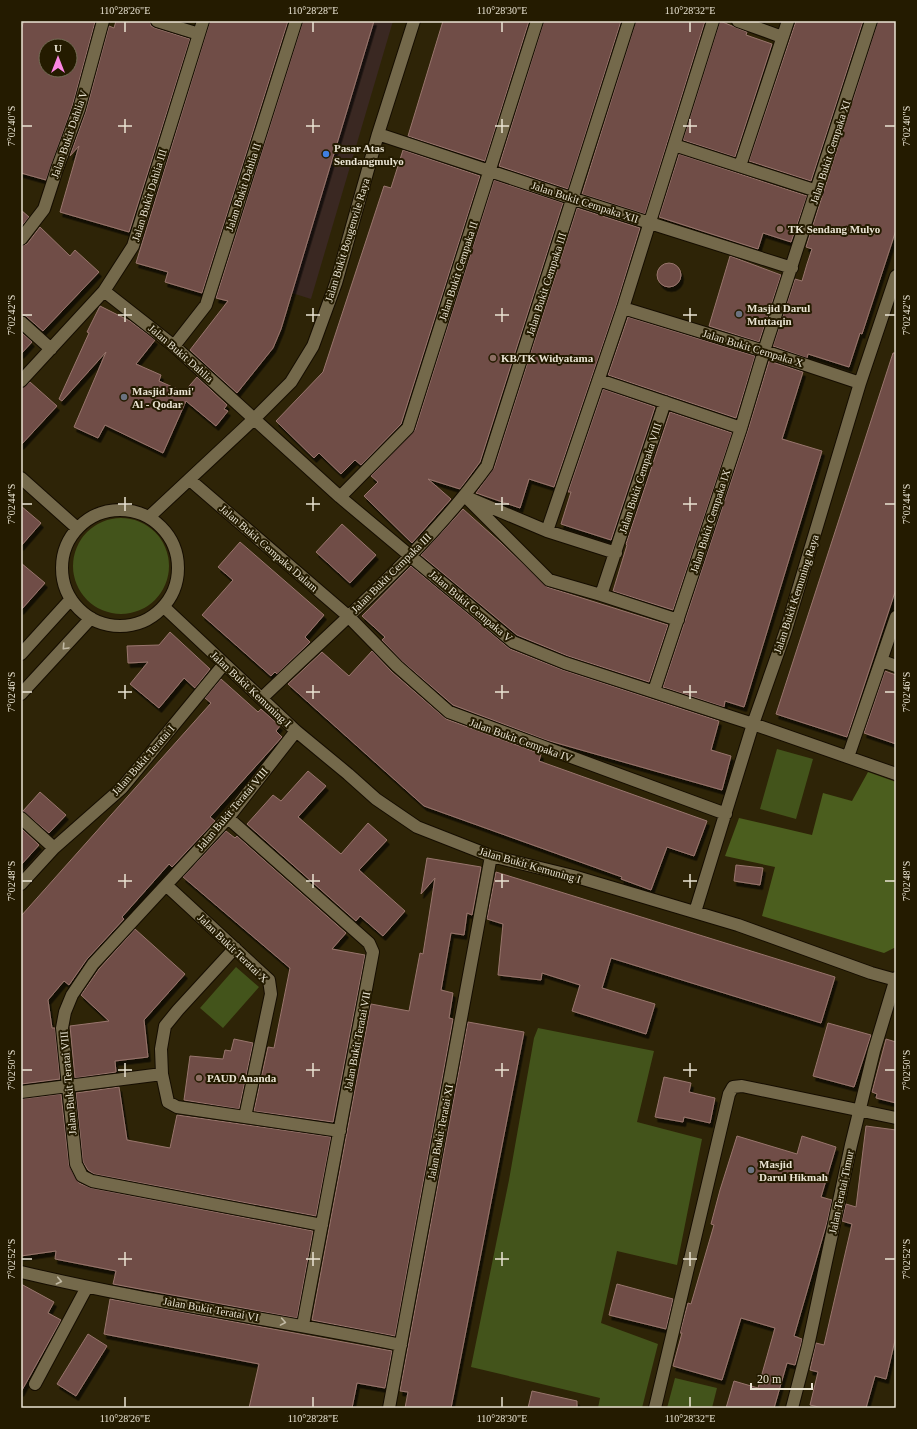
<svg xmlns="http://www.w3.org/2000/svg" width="917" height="1429" viewBox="0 0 917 1429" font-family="'Times New Roman',serif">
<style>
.commercial{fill:#3a2822}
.green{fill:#43541b}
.forest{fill:#4b5e1e}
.building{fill:#6f4e47;stroke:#99756d;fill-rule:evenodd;filter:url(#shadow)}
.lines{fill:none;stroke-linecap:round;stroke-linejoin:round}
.street-casing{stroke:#150d00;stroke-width:14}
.street{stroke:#74694b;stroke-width:12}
.oneway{stroke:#c1b9a3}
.ticks{fill:none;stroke:#eae4d3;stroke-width:1.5}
.shop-dot{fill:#3f7fe0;stroke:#241b00;stroke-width:1.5}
.education-dot{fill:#8d6e63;stroke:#241b00;stroke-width:1.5}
.worship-dot{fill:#6b7280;stroke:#241b00;stroke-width:1.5}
.labels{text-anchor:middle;stroke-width:4;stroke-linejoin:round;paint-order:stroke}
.street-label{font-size:11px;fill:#eae4d3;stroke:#241b00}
.poi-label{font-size:11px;font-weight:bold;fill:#eae4d3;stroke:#241b00;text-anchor:start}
.neatline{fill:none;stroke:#eae4d3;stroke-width:1.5}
.ticks-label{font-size:10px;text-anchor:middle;fill:#eae4d3}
</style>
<defs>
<filter id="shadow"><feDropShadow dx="2.5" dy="4.5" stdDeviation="0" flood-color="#0009"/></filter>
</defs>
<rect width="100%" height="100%" fill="#2e2407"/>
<path class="commercial" d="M341 21H393L311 299 292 293Z"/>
<path class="green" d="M73 566a48 48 0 1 1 96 0a48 48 0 1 1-96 0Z
M777 749 813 759 796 819 760 809Z
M236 967 259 987 223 1028 200 1008Z
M538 1028 654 1051 637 1122 702 1139 677 1265 617 1251 601 1323 658 1344 642 1408H598L600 1398 471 1367 509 1180 534 1038Z
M675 1378 717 1388 712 1408H667Z"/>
<path class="forest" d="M868 772 896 782V947L884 953 762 916 775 867 725 856 739 818 812 835 823 793 852 801Z"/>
<path class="building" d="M24 21 95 22 72 107 46 180 21 173V30ZM46 46H70V70H46Z
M116 21H150L151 26 155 28 190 39 129 232 60 212 79 146 70 156 86 111 109 26 114 28Z
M210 21H288L202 293 165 282 168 272 136 263Z
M303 21H374L281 329 273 348 237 393 190 350 228 301 216 298Z
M443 21H529L485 161 408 136Z
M544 21H621L568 189 499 166Z
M636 21H705L645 214 582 194Z
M720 21 747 32 746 35 772 44 735 157 683 140Z
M796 21H863L811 181 749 161Z
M878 21H896V230L862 334 860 333 849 367 808 354 807 358 773 346 795 279 802 281 807 264 812 249 806 247Z
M403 150 480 176 401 424 361 465 355 460 341 474 319 453 314 458 276 421 323 372 384 186 391 188Z
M679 154 807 196 791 242 763 233 758 249 659 217Z
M494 180 563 203 480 462 460 489 428 479 451 499 412 543 364 496 378 482 371 476 415 430Z
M577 208 640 228 616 306 554 487 529 479 520 508 476 493 494 468Z
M21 210 29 217 21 227Z
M40 227 70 256 75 250 99 272 43 331 26 316 21 315V246L27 244Z
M730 256 781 275 759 342 709 326Z
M657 275a12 12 0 1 1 24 0a12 12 0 1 1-24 0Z
M100 306 130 321 155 340 136 364 161 375 159 381 184 392 197 377 227 405 224 409 228 411 216 426 186 401 163 453 105 425 98 438 74 427 106 352 62 401 59 399 89 333 87 332Z
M628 317 755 356 736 418 608 375Z
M21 332 32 342 21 354Z
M893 353H896V589L847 737 776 714Z
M769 361 803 372 782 439 822 451 744 707 725 701 724 707 663 687 748 430Z
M30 382 57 406 21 445V388Z
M603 389 655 407 611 540 561 524 571 492H568Z
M670 412 732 433 673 610 613 591 627 545 626 544Z
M21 506 41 523 21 546Z
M463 509 501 543 547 587 668 625 649 682 568 656 517 635 421 555Z
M342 524 376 555 350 583 316 552Z
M240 542 324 615 305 637 310 642 277 674 275 672 271 676 202 615 233 580 218 567Z
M21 563 45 583 21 610Z
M411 566 510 649 563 670 719 721 711 750 731 756 722 790 546 740 453 705 402 661 382 640 385 637 362 616Z
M170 632 210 669 195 688 184 678 159 708 130 684 148 662 128 663 127 646 159 645Z
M372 651 392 672 446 719 541 754 539 761 707 821 694 856 667 847 651 890 621 879 622 877 424 806 288 684 322 652 349 676Z
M885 671 896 675V744L864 733Z
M221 679 258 712 261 709 280 726 276 731 282 737 210 817 215 821 172 867 169 864 122 917 124 919 87 959 69 985 64 981 48 1000 52 1028H55L60 1079 21 1084V916L211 703 205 698Z
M308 771 326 786 298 817 341 854 368 823 387 840 359 870 405 911 383 936 360 916 356 921 247 824 273 795 281 801Z
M40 792 66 815 49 833 23 811Z
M21 828 39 845 21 865Z
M226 831 235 838 237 836 346 933 332 949 365 955 333 1122 254 1111 268 1047 274 1048 290 968 183 877Z
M427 858 481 867 472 915 467 913 464 935 451 933 441 990 453 993 449 1018 453 1019 395 1336 312 1320 371 1004 409 1011 420 953 423 954 435 878 421 894Z
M736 865 763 868 760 885 734 881Z
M496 872 835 977 821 1023 611 958 602 988 655 1004 646 1034 572 1011 580 985 542 973 541 980 498 975 503 924 487 919Z
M135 929 185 974 144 1020 148 1057 115 1061 116 1072 75 1078 70 1026 109 1021 81 995 99 969Z
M468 1022 524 1032 451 1408H405L408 1392 400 1391Z
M828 1023 871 1035 854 1087 813 1076Z
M234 1039 253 1043 239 1109 184 1100 190 1056 223 1059 225 1050 231 1051Z
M886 1039 896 1042V1103L876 1098 877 1094 872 1092Z
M664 1077 691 1083 689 1092 715 1098 710 1123 684 1117 683 1122 655 1117Z
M119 1087 127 1140 170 1148 177 1115 331 1137 316 1216 94 1174 88 1170 83 1162 76 1093Z
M61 1094 69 1165 79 1183 91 1188 313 1231 297 1318 113 1284 116 1271 55 1259 56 1251 21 1256V1099Z
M866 1126 896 1130V1336L886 1379 875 1376 866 1408H823L810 1405 818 1372 810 1370 816 1343 824 1345 852 1224 842 1221 846 1204 856 1207Z
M737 1136 797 1154 802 1136 836 1147 821 1197 832 1200 827 1222 794 1336 802 1339 801 1344 795 1365 787 1363 774 1408H726L734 1381 758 1388 775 1328 741 1318 722 1380 673 1366 682 1333H680L688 1303 691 1304 714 1225 711 1224 720 1190Z
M21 1284 54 1302 48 1313 61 1320 21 1392Z
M617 1284 673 1299 666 1329 609 1315Z
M110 1299 392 1351 385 1388 357 1383 352 1408H249L259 1364 104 1334Z
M88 1334 107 1346 76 1396 57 1384Z
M532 1391 577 1401V1408H528Z"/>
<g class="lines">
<defs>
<path id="street" d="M157 21 199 34
M738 21 782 37
M378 134 574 199 792 268
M674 145 817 191
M740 166 788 21
M21 239 44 209 57 169 79 109 103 21
M104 291 174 346 340 497 513 642 565 663 753 724 896 774
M623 308 764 351 860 383
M21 322 51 349
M174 346 206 305 296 21
M599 380 741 428
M21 381 104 291 133 246 203 21
M21 478 77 528
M190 480 348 616 397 666 449 712 726 814
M465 496 549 580 601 595 665 402
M340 497 408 428 537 21
M471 499 547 531 616 553
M62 568a58 58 0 1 1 116 0a58 58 0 1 1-116 0Z
M149 517 254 419 291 382 313 346 336 283 378 134 414 21
M547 531 623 308 713 21
M601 595 678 620
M164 607 296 731 348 774 376 799 417 827 491 856 573 876 738 925 871 973 896 980
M21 654 71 599
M882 661 896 666
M654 691 741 428 764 351 871 21
M21 694 91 618
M262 698C338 625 425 551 487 466L629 21
M296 731 228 818 93 964 72 995 65 1012 62 1028 76 1164 82 1176 92 1181 322 1225
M848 757 896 617
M21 818 54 848
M228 818 369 943 373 952 303 1325
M21 884 54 848 122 788 224 664
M166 885 269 980 271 994 245 1117
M695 912 753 724 785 633 860 383 896 276
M235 948 178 1010 165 1026 161 1049 162 1074 168 1102 177 1107 340 1131
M21 1092 162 1074
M21 1272C146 1302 274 1319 401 1345
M35 1384 87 1287
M389 1408 491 856
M655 1408 729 1094 733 1087 742 1086 896 1118
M792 1408 808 1346 851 1145 874 1051 896 978"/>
</defs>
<use href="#street" class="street-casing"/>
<use href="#street" class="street"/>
</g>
<defs><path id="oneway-chevron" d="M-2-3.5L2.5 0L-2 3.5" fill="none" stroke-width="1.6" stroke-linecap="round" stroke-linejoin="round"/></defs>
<g class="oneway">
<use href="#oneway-chevron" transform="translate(65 647) rotate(133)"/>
<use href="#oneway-chevron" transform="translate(59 1281) rotate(12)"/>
<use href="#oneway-chevron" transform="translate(283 1322) rotate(10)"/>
</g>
<path class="ticks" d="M125 22V32M313 22V32M502 22V32M690 22V32M125 119V133M313 119V133M502 119V133M690 119V133M22 126H32M118 126H132M306 126H320M495 126H509M683 126H697M885 126H895M125 308V322M313 308V322M502 308V322M690 308V322M22 315H32M118 315H132M306 315H320M495 315H509M683 315H697M885 315H895M125 497V511M313 497V511M502 497V511M690 497V511M22 504H32M118 504H132M306 504H320M495 504H509M683 504H697M885 504H895M125 685V699M313 685V699M502 685V699M690 685V699M22 692H32M118 692H132M306 692H320M495 692H509M683 692H697M885 692H895M125 874V888M313 874V888M502 874V888M690 874V888M22 881H32M118 881H132M306 881H320M495 881H509M683 881H697M885 881H895M125 1063V1077M313 1063V1077M502 1063V1077M690 1063V1077M22 1070H32M118 1070H132M306 1070H320M495 1070H509M683 1070H697M885 1070H895M125 1252V1266M313 1252V1266M502 1252V1266M690 1252V1266M22 1259H32M118 1259H132M306 1259H320M495 1259H509M683 1259H697M885 1259H895M125 1397V1407M313 1397V1407M502 1397V1407M690 1397V1407"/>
<circle class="shop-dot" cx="326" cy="154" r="4"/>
<g class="education-dot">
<circle cx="780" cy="229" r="4"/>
<circle cx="493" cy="358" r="4"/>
<circle cx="199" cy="1078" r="4"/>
</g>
<g class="worship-dot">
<circle cx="739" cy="314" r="4"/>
<circle cx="124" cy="397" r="4"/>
<circle cx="751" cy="1170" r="4"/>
</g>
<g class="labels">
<g class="street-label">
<text transform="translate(69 134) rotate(-71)" y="4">Jalan Bukit Dahlia V</text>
<text transform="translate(830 152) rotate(-72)" y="4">Jalan Bukit Cempaka XI</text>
<text transform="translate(243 187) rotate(-72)" y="4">Jalan Bukit Dahlia II</text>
<text transform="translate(149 195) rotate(-73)" y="4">Jalan Bukit Dahlia III</text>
<text transform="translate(585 202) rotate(18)" y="4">Jalan Bukit Cempaka XII</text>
<text transform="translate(347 240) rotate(-73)" y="4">Jalan Bukit Bougenvile Raya</text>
<text transform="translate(458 271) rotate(-72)" y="4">Jalan Bukit Cempaka II</text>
<text transform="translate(546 284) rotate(-72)" y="4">Jalan Bukit Cempaka III</text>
<text transform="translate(753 348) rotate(17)" y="4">Jalan Bukit Cempaka X</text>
<text transform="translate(181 353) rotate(41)" y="4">Jalan Bukit Dahlia</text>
<text transform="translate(640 478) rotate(-72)" y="4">Jalan Bukit Cempaka VIII</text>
<text transform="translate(710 521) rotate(-72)" y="4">Jalan Bukit Cempaka IX</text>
<text transform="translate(269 548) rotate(41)" y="4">Jalan Bukit Cempaka Dalam</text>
<text transform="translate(391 573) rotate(-45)" y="4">Jalan Bukit Cempaka III</text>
<text transform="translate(796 594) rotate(-72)" y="4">Jalan Bukit Kemuning Raya</text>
<text transform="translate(471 606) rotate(40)" y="4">Jalan Bukit Cempaka V</text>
<text transform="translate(251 689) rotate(43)" y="4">Jalan Bukit Kemuning I</text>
<text transform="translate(521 740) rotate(20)" y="4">Jalan Bukit Cempaka IV</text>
<text transform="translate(143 760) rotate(-49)" y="4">Jalan Bukit Teratai I</text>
<text transform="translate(232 809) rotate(-50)" y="4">Jalan Bukit Teratai VIII</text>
<text transform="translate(530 865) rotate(16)" y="4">Jalan Bukit Kemuning I</text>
<text transform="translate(233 948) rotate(44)" y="4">Jalan Bukit Teratai X</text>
<text transform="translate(357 1041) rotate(-79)" y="4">Jalan Bukit Teratai VII</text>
<text transform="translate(68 1083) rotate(-95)" y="4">Jalan Bukit Teratai VIII</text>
<text transform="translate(440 1132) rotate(-79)" y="4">Jalan Bukit Teratai XI</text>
<text transform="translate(841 1192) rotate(-78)" y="4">Jalan Teratai Timur</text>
<text transform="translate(211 1309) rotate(10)" y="4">Jalan Bukit Teratai VI</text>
</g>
<g class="poi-label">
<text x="334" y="152">Pasar Atas<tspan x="334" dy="13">Sendangmulyo</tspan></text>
<text x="788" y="233">TK Sendang Mulyo</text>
<text x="747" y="312">Masjid Darul<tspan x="747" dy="13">Muttaqin</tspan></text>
<text x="501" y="362">KB/TK Widyatama</text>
<text x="132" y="395">Masjid Jami'<tspan x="132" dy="13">Al - Qodar</tspan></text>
<text x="207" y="1082">PAUD Ananda</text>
<text x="759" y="1168">Masjid<tspan x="759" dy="13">Darul Hikmah</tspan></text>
</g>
</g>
<rect width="917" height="1429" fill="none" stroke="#241b00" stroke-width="44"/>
<g transform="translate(58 58)"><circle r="19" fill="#241b00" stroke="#736b54"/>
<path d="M0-3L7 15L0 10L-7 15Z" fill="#fc86e3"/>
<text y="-6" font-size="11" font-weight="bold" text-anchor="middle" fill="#eae4d3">U</text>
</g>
<path d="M751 1383v6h61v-6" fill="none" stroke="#eae4d3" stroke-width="2"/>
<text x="757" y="1383" font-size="12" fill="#eae4d3" stroke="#241b00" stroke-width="3" paint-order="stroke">20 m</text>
<rect x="22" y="22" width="873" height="1385" class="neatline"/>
<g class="ticks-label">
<text x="125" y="14">110°28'26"E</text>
<text x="313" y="14">110°28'28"E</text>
<text x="502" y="14">110°28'30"E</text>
<text x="690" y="14">110°28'32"E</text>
<text transform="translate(11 126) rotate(-90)" y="4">7°02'40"S</text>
<text transform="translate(906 126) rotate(-90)" y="4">7°02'40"S</text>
<text transform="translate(11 315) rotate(-90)" y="4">7°02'42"S</text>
<text transform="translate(906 315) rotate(-90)" y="4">7°02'42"S</text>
<text transform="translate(11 504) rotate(-90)" y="4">7°02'44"S</text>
<text transform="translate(906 504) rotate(-90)" y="4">7°02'44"S</text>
<text transform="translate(11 692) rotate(-90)" y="4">7°02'46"S</text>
<text transform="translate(906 692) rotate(-90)" y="4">7°02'46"S</text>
<text transform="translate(11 881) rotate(-90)" y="4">7°02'48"S</text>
<text transform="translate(906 881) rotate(-90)" y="4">7°02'48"S</text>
<text transform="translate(11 1070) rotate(-90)" y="4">7°02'50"S</text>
<text transform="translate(906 1070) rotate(-90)" y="4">7°02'50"S</text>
<text transform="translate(11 1259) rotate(-90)" y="4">7°02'52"S</text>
<text transform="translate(906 1259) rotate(-90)" y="4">7°02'52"S</text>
<text x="125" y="1422">110°28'26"E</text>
<text x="313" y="1422">110°28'28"E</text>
<text x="502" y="1422">110°28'30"E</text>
<text x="690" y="1422">110°28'32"E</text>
</g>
</svg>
